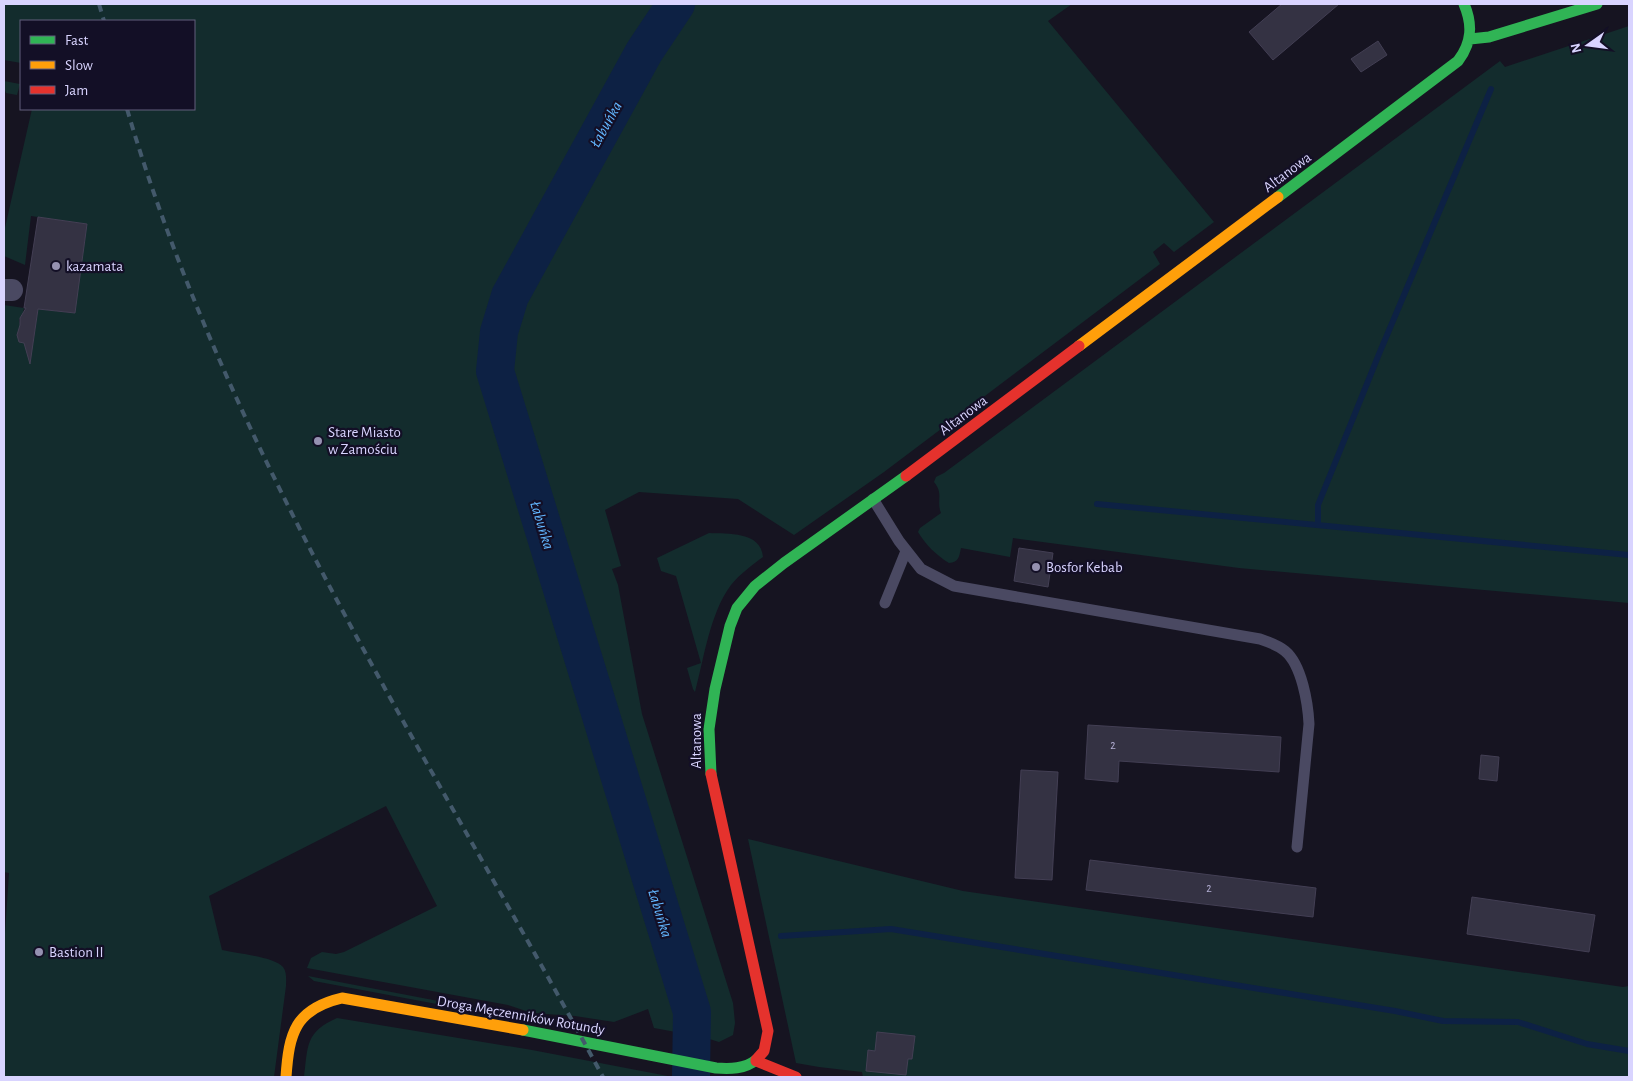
<svg xmlns="http://www.w3.org/2000/svg" width="1633" height="1081" viewBox="0 0 1633 1081" font-family="'Alegreya Sans',sans-serif">
<style>
.green{fill:#132c2d}
.lines{fill:none;stroke-linecap:round;stroke-linejoin:round}
.stream{stroke:#0d2144;stroke-width:6}
.river{stroke:#0d2144;stroke-width:38}
.building{fill:#343243;stroke:#433f54}
.lane{stroke:#4a4962;stroke-width:11}
.street{stroke:#4a4962;stroke-width:22}
.fast{stroke:#30b455;stroke-width:11}
.slow{stroke:#ff9f0a;stroke-width:11}
.jam{stroke:#e5322d;stroke-width:11}
.rail{stroke:#43596b;stroke-width:4;stroke-dasharray:8 6;stroke-linecap:butt}
.poi-dot{fill:#9591b1;stroke:#130f26;stroke-width:2}
.labels{text-anchor:middle;stroke-width:4.5;stroke-linejoin:round;paint-order:stroke}
.number-label{font-size:12px;fill:#b0acd0}
.street-label{font-size:15px;fill:#d9d4ff;stroke:#130f26}
.poi-label{font-size:15px;fill:#d9d4ff;stroke:#130f26;text-anchor:start}
.water-label{font-size:16px;font-style:italic;fill:#62b6ff;stroke:#130f26}
</style>
<rect width="100%" height="100%" fill="#161421"/>
<path class="green" d="M4 4H1072L1048 21 1214 222 1174 252 1164 243 1153 252 1160 264 884 472 794 535 738 499 639 492 605 510 621 566 612 569 618 585 642 714 733 1003 735 1023 733 1035 719 1042 703 1037 654 1028 648 1009 614 1022 575 1016 532 1013 508 1005 307 968 311 958 322 952 336 954 344 952 437 906 386 806 209 896 222 950C235 953 275 957 283 967 287 972 286 980 286 986L274 1077H4V948L9 873 4 872V305L24 308 23 313 19 320 21 327 17 335 33 344 38 309 74 313 87 224 31 216 25 265 4 256V232L32 109H194V21H21V63L4 60Z
M1629 26V603L1239 568 1013 538 1010 557 961 548C959 557 959 562 949 563 936 555 926 545 918 532L920 528 941 513C936 501 944 494 934 482L936 477 944 473 1500 61 1505 67Z
M4 81 20 84 17 95 6 93 4 88Z
M709 533C727 534 761 531 763 557 752 565 740 574 731 585 710 613 704 658 695 692L693 689 687 668 701 663 676 576 661 571 657 558Z
M748 839 963 891 1623 987 1629 986V1077H863L862 1072 819 1067 796 1063Z
M308 976 511 1015 517 1019 314 981Z
M337 1018 532 1050 673 1077H304C308 1046 305 1032 337 1018Z"/>
<g class="lines">
<path class="stream" d="M1097 504 1629 555
M1318 525V505L1379 354 1491 89
M781 936 891 929 1395 1011 1443 1021 1518 1022 1587 1044 1629 1051"/>
<path class="river" d="M676 4 644 52 510 296 499 332 495 371 692 1012 691 1077"/>
</g>
<path class="building" d="M1282 4H1339L1273 60 1249 32Z
M1378 41 1387 55 1361 72 1351 59Z
M38 217 87 224 75 313 38 309 30 364 24 343 19 342 17 335 20 325V318L26 308H24Z
M1019 548 1053 553 1048 587 1014 581Z
M1088 725 1281 737 1279 772 1119 761 1118 782 1085 779Z
M1481 755 1499 757 1497 781 1479 779Z
M1021 770 1058 772 1052 880 1015 878Z
M1090 860 1316 888 1313 917 1086 890Z
M1472 897 1595 915 1589 952 1467 934Z
M877 1032 915 1036 912 1059H908L906 1075 866 1071 868 1050 875 1051Z"/>
<g class="lines">
<path class="lane" d="M873 499 899 541 921 569 954 586 1260 639C1269 642 1278 645 1285 651 1302 665 1308 704 1309 724L1297 847
M885 603 906 551"/>
<path class="street" d="M4 290H12"/>
<path class="fast" d="M1470 39 1489 37 1597 4
M1278 197 1458 61C1472 43 1473 25 1464 4
M711 774 709 729 715 689 730 626 737 608 755 586 784 563 906 476
M523 1030 716 1068C730 1069 745 1069 756 1060"/>
<path class="slow" d="M1079 346 1278 197
M286 1077C289 1033 295 1009 342 998L523 1030"/>
<path class="jam" d="M906 476 1079 346
M711 774 768 1031 764 1051 756 1060
M756 1061 796 1077"/>
<path class="rail" d="M99 4 104 21
M127 109C229 456 433 762 603 1077"/>
</g>
<g class="poi-dot">
<circle cx="56" cy="266" r="5"/>
<circle cx="318" cy="441" r="5"/>
<circle cx="1036" cy="567" r="5"/>
<circle cx="39" cy="952" r="5"/>
</g>
<g class="labels">
<g class="number-label">
<text x="1113" y="749">2</text>
<text x="1209" y="892">2</text>
</g>
<g class="street-label">
<text transform="translate(1287 172) rotate(-37)" y="5">Altanowa</text>
<text transform="translate(963 415) rotate(-37)" y="5">Altanowa</text>
<text transform="translate(696 741) rotate(-90)" y="5">Altanowa</text>
<text transform="translate(521 1015) rotate(10)" y="5">Droga Męczenników Rotundy</text>
</g>
<g class="poi-label">
<text x="66" y="271">kazamata</text>
<text x="328" y="437">Stare Miasto<tspan x="328" dy="17">w Zamościu</tspan></text>
<text x="1046" y="572">Bosfor Kebab</text>
<text x="49" y="957">Bastion II</text>
</g>
<g class="water-label">
<text transform="translate(605 124) rotate(-61)" y="6">Łabuńka</text>
<text transform="translate(543 525) rotate(73)" y="6">Łabuńka</text>
<text transform="translate(661 913) rotate(73)" y="6">Łabuńka</text>
</g>
</g>
<rect width="1633" height="1081" fill="none" stroke="#d9d4ff" stroke-width="10"/>
<rect x="20" y="20" width="175" height="90" fill="#130f26" stroke="#625e7d"/>
<rect x="30" y="36" width="25" height="8" fill="#30b455" stroke="#625e7d"/>
<text x="65" y="45" font-size="15" fill="#d9d4ff">Fast</text>
<rect x="30" y="61" width="25" height="8" fill="#ff9f0a" stroke="#625e7d"/>
<text x="65" y="70" font-size="15" fill="#d9d4ff">Slow</text>
<rect x="30" y="86" width="25" height="8" fill="#e5322d" stroke="#625e7d"/>
<text x="65" y="95" font-size="15" fill="#d9d4ff">Jam</text>
<g transform="translate(1588 45) rotate(256)" stroke="#130f26" stroke-width="4" paint-order="stroke">
<path d="M0-4L9 19L0 12L-9 19Z" fill="#d9d4ff"/>
<text y="-8" font-size="14" font-weight="bold" text-anchor="middle" fill="#d9d4ff">N</text>
</g>
</svg>
